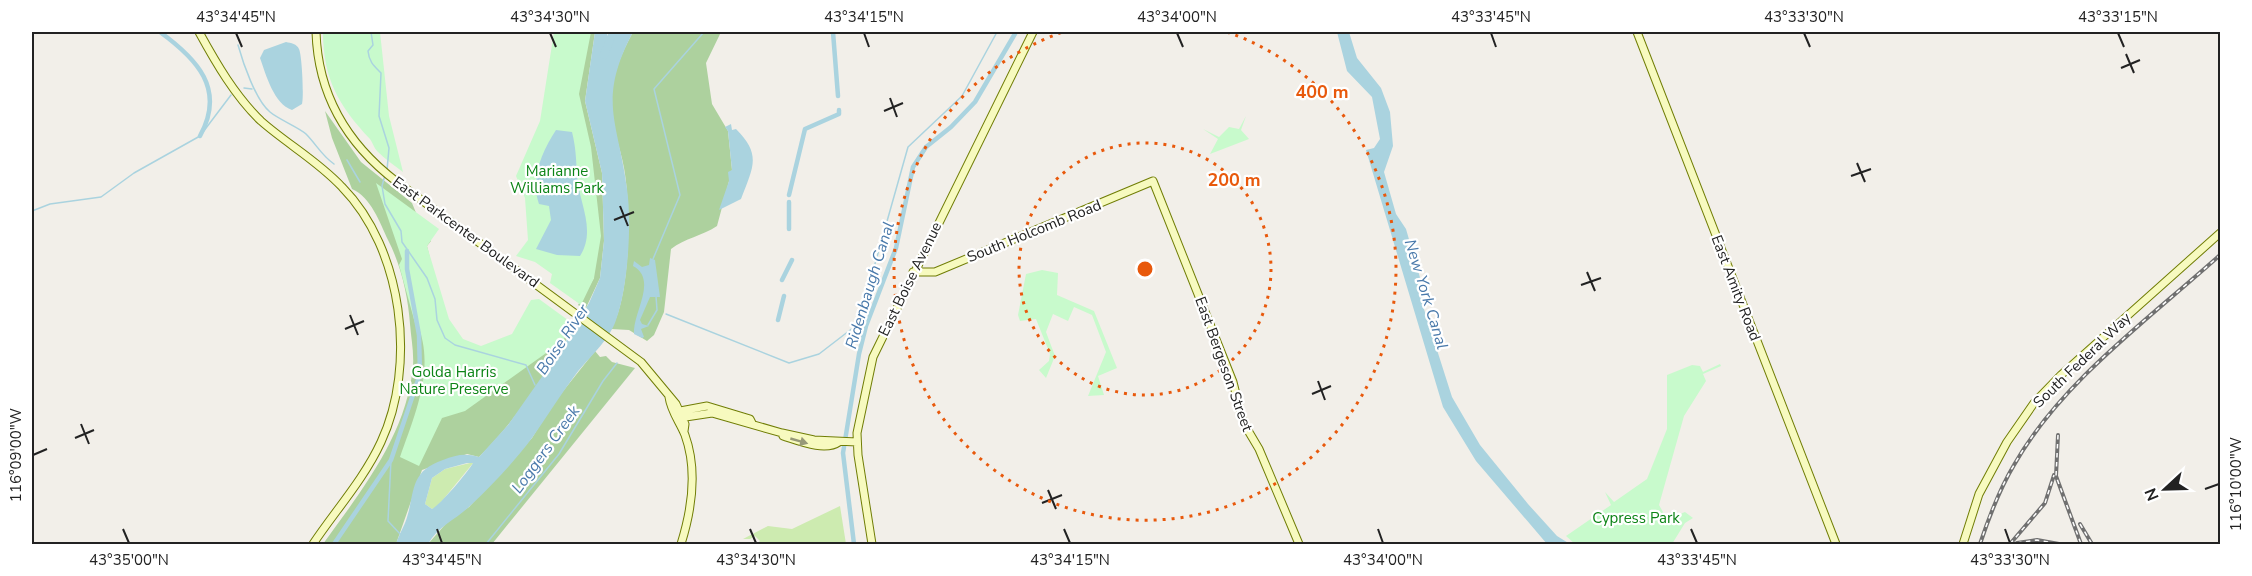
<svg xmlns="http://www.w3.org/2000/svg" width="2252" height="576" viewBox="0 0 2252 576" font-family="'Nunito Sans',sans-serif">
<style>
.grass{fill:#cdebb0}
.forest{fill:#add19e}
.park{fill:#c8facc}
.water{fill:#aad3df;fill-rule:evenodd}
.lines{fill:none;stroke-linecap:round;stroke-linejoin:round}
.stream{stroke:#aad3df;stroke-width:1.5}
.canal{stroke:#aad3df;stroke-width:4.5}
.river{stroke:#aad3df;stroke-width:8}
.secondary-casing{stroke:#707d05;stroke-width:9}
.secondary{stroke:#f7fabf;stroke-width:7}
.rail-casing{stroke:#707070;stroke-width:4}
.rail{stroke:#fff;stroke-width:1.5;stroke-dasharray:4.5;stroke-linecap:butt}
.oneway{fill:#979978}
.ticks{fill:none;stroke:#222;stroke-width:2}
.ring{fill:none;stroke:#e8590c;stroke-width:3;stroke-dasharray:3 6}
.labels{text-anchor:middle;stroke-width:4.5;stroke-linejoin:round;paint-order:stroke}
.park-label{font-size:15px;fill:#0c8416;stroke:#fff}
.street-label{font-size:15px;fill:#222;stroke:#fff}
.water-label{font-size:16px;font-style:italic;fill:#4a7aab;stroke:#fff}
.centre{fill:#e8590c;stroke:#fff;stroke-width:3}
.ring-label{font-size:18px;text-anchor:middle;font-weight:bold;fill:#e8590c;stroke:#fff;stroke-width:4.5;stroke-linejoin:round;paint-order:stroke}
.neatline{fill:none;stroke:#222;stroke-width:2}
.ticks-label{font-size:15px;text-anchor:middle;fill:#222}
</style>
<rect width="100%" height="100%" fill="#f2efe9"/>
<path class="grass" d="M474 462 437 507 432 509 425 504 432 478 445 469Z
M840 506 846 544H756L760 541 755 536 750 539H743L768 526 792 529Z"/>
<path class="forest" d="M582 32H595L585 101 602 173 604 241 600 278 585 310 578 305 594 278 573 97Z
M633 32H721L706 63 712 104 728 131 732 170 717 226C702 236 685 238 671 249L664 312 654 335 647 341 629 330 611 329C631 296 631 206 624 168 620 145 610 124 611 101 612 75 621 54 633 32Z
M325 111 361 162 412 203 423 230 431 241 427 246 443 311 455 337 481 348 564 336 574 320 577 322C549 369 518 419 479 457L467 454 422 470 396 544H323C362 490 407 434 413 366 414 352 411 337 410 324 408 296 401 265 388 240 380 223 371 197 352 189L332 138Z
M595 351 600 357 606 356 612 362 635 368 492 544H428L450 519 469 507 532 438 552 405Z"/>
<path class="park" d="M323 32H380L389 116 403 172C394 165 385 159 377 151 374 148 373 143 370 139 339 106 323 79 323 32Z
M554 32H591L579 94 591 147 601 236 594 278 581 305 550 283 552 274 535 262 516 256 528 240 525 198 516 176 540 121Z
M1246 116 1241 130 1249 139 1210 154 1218 139 1203 129 1219 137 1229 127 1239 129Z
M376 183 439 229 427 246 449 319 463 339 481 346 512 334 531 300 539 299 572 323 563 341 465 411 442 418 419 466 400 457C415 414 436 368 417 323H415L399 265 402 259Z
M1042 270 1058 273 1057 295 1094 311 1117 368 1098 376 1104 395 1088 396 1106 352 1092 315 1074 307 1068 321 1053 314 1046 332 1055 356 1046 378 1039 370 1049 361 1050 354 1036 319 1020 321 1018 315 1026 274Z
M1720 364 1721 366 1703 374 1706 381 1684 416 1659 505 1667 519 1685 512 1693 518 1685 523 1672 544H1575L1566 536 1611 505 1605 492 1614 502 1647 479 1667 429V375L1692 365 1700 366 1703 372Z"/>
<path class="water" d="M595 32H607L608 47 615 32H633C597 101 618 120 627 189 632 223 628 288 616 320 609 341 589 357 576 374 560 395 547 417 532 438 515 461 492 485 471 505 457 519 438 526 428 544H396C398 537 402 530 405 523 416 495 407 472 443 460 456 455 465 453 479 457L508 425 560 351 589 303 600 278 604 241 602 173 585 101ZM467 463H473C468 472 440 505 432 509L425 504 432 478 445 469Z
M1337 32H1349L1357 58 1381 88 1390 112 1393 146 1384 172 1396 214 1406 229 1423 288V306L1452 397 1480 445 1528 504 1557 536 1570 544H1547L1476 461 1443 407 1366 150 1374 148 1380 139 1372 97 1347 71Z
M286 42C291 43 297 44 299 49 302 55 304 97 302 104L292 110C274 104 266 75 260 58L264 50Z
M731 124 732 130 736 129C762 155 753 167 741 199L719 210 729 181 728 172 732 170 728 131 725 127Z
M556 130 572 132C576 148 576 159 577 174 578 202 597 229 580 256L557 255 536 249 551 220 549 206 539 204C530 179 542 151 556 130Z
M650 258 655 260 660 297H650L640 320 642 324 649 326 641 329 644 337 642 338 634 334V330C635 310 657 279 633 266L634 261 642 267 649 265Z"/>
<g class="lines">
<path class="stream" d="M371 32 373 45 368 51C369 62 374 66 381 73L379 116 389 148 387 170
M238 45C243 63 256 101 270 112 278 119 300 128 306 134 316 144 322 156 334 164
M244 88 252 89
M347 160 360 182
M385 175 382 186 385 204 401 231 402 242 427 278 435 299 437 320 445 338 455 345 526 365 535 385
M32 211 50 204 101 197 134 173 200 136 231 95
M653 259 680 195 654 89 704 32
M666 314 789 363 819 354 858 324 908 147 962 96 997 32
M648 325 657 310 656 296
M391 460 388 521 401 535
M486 544 559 454 603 381 617 363"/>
<path class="canal" d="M160 32C197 59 226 89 200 136
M833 32 838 96
M789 195 805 129 839 114V110
M789 202V229
M782 280 792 260
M778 320 784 296
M334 544 391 460 420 374 419 335 407 269V251
M854 544 843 453 859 354 866 326 896 248 913 167 926 147 951 127 975 102 1016 32"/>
<path class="river" d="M604 55 613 32"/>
<defs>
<path id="secondary" d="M199 32C216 63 235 96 261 121 287 144 318 161 342 187 403 249 417 365 381 442 364 479 335 511 313 544
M316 32C318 95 347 144 397 182L641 362 676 404 685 424 684 431
M1637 32 1836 544
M913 272H935L1153 181 1233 382 1243 422 1259 449 1299 544
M669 397C671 412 680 422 685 435 698 471 692 509 681 544
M675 412 707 406 750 419 752 423
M679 418 712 413 782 433
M839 442C825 452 799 441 783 436L782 433 814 440 857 442
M872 544 858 455 857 433 873 357 1033 32
M1963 544 1979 494 2007 442 2034 403 2061 375 2220 233"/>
</defs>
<use href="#secondary" class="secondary-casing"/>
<use href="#secondary" class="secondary"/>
<defs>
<path id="rail" d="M2058 435 2056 476 2081 544
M2080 524 2092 544
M2017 543 2037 540 2059 544
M1980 544C1989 517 1999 490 2014 465 2061 382 2150 318 2220 255
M2010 544 2045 503 2054 475"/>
</defs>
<use href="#rail" class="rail-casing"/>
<use href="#rail" class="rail"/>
</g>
<defs><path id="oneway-solid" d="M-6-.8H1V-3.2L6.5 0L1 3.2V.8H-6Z" transform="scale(1.5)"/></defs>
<use class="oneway" href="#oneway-solid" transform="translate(799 441) rotate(16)"/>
<path class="ticks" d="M236 33 242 47M550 33 556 47M864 33 869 47M1177 33 1183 47M1491 33 1496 47M1804 33 1810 47M2118 33 2124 47M2126 54 2134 73M2121 68 2140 60M890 98 897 117M884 111 903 103M1857 163 1865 182M1851 176 1871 169M620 206 628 226M614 220 634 212M1587 272 1595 291M1581 285 1601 278M350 315 358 335M345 329 364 321M1318 381 1325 400M1312 394 1331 386M81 424 89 444M75 438 94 430M33 455 47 449M2205 489 2219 484M1048 490 1056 509M1042 503 1062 495M123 529 129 543M437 529 442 543M750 529 756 543M1064 529 1070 543M1378 529 1383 543M1691 529 1697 543M2005 529 2010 543"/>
<g class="ring">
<circle cx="1145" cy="269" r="126"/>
<path d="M1227 32A251 251 0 1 1 1063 32"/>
</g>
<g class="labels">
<g class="park-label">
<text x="557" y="176">Marianne<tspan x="557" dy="17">Williams Park</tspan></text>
<text x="454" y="377">Golda Harris<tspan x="454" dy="17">Nature Preserve</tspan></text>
<text x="1636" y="523">Cypress Park</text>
</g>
<g class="street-label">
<text transform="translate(1034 231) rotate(-22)" y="5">South Holcomb Road</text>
<text transform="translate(466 232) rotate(36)" y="5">East Parkcenter Boulevard</text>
<text transform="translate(910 279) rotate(-64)" y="5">East Boise Avenue</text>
<text transform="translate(1736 288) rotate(69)" y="5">East Amity Road</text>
<text transform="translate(2082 360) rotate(-44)" y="5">South Federal Way</text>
<text transform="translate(1224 364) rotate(70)" y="5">East Bergeson Street</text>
</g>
<g class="water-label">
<text transform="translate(869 285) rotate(-73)" y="6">Ridenbaugh Canal</text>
<text transform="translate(1427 294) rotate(73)" y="6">New York Canal</text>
<text transform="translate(562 339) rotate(-56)" y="6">Boise River</text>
<text transform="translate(545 449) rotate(-54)" y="6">Loggers Creek</text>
</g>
</g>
<circle cx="1145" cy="269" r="9" class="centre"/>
<g class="ring-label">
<text x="1322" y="98">400 m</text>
<text x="1234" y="186">200 m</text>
</g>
<rect width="2252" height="576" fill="none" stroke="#ffffff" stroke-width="66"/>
<g transform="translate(2165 489) rotate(248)" stroke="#ffffff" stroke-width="4.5" paint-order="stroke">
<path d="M0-4.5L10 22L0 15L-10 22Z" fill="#222222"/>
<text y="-9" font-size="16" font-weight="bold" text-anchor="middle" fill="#222222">N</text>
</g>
<rect x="33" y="33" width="2186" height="510" class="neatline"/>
<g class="ticks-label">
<text x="236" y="22">43°34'45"N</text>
<text x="550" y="22">43°34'30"N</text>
<text x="864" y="22">43°34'15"N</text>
<text x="1177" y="22">43°34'00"N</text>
<text x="1491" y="22">43°33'45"N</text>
<text x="1804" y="22">43°33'30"N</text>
<text x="2118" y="22">43°33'15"N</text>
<text transform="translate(16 455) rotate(-90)" y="5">116°09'00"W</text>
<text transform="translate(2236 484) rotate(-90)" y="5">116°10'00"W</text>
<text x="129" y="565">43°35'00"N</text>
<text x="442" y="565">43°34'45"N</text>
<text x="756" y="565">43°34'30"N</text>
<text x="1070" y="565">43°34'15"N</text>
<text x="1383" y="565">43°34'00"N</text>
<text x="1697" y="565">43°33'45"N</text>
<text x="2010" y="565">43°33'30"N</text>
</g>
</svg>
